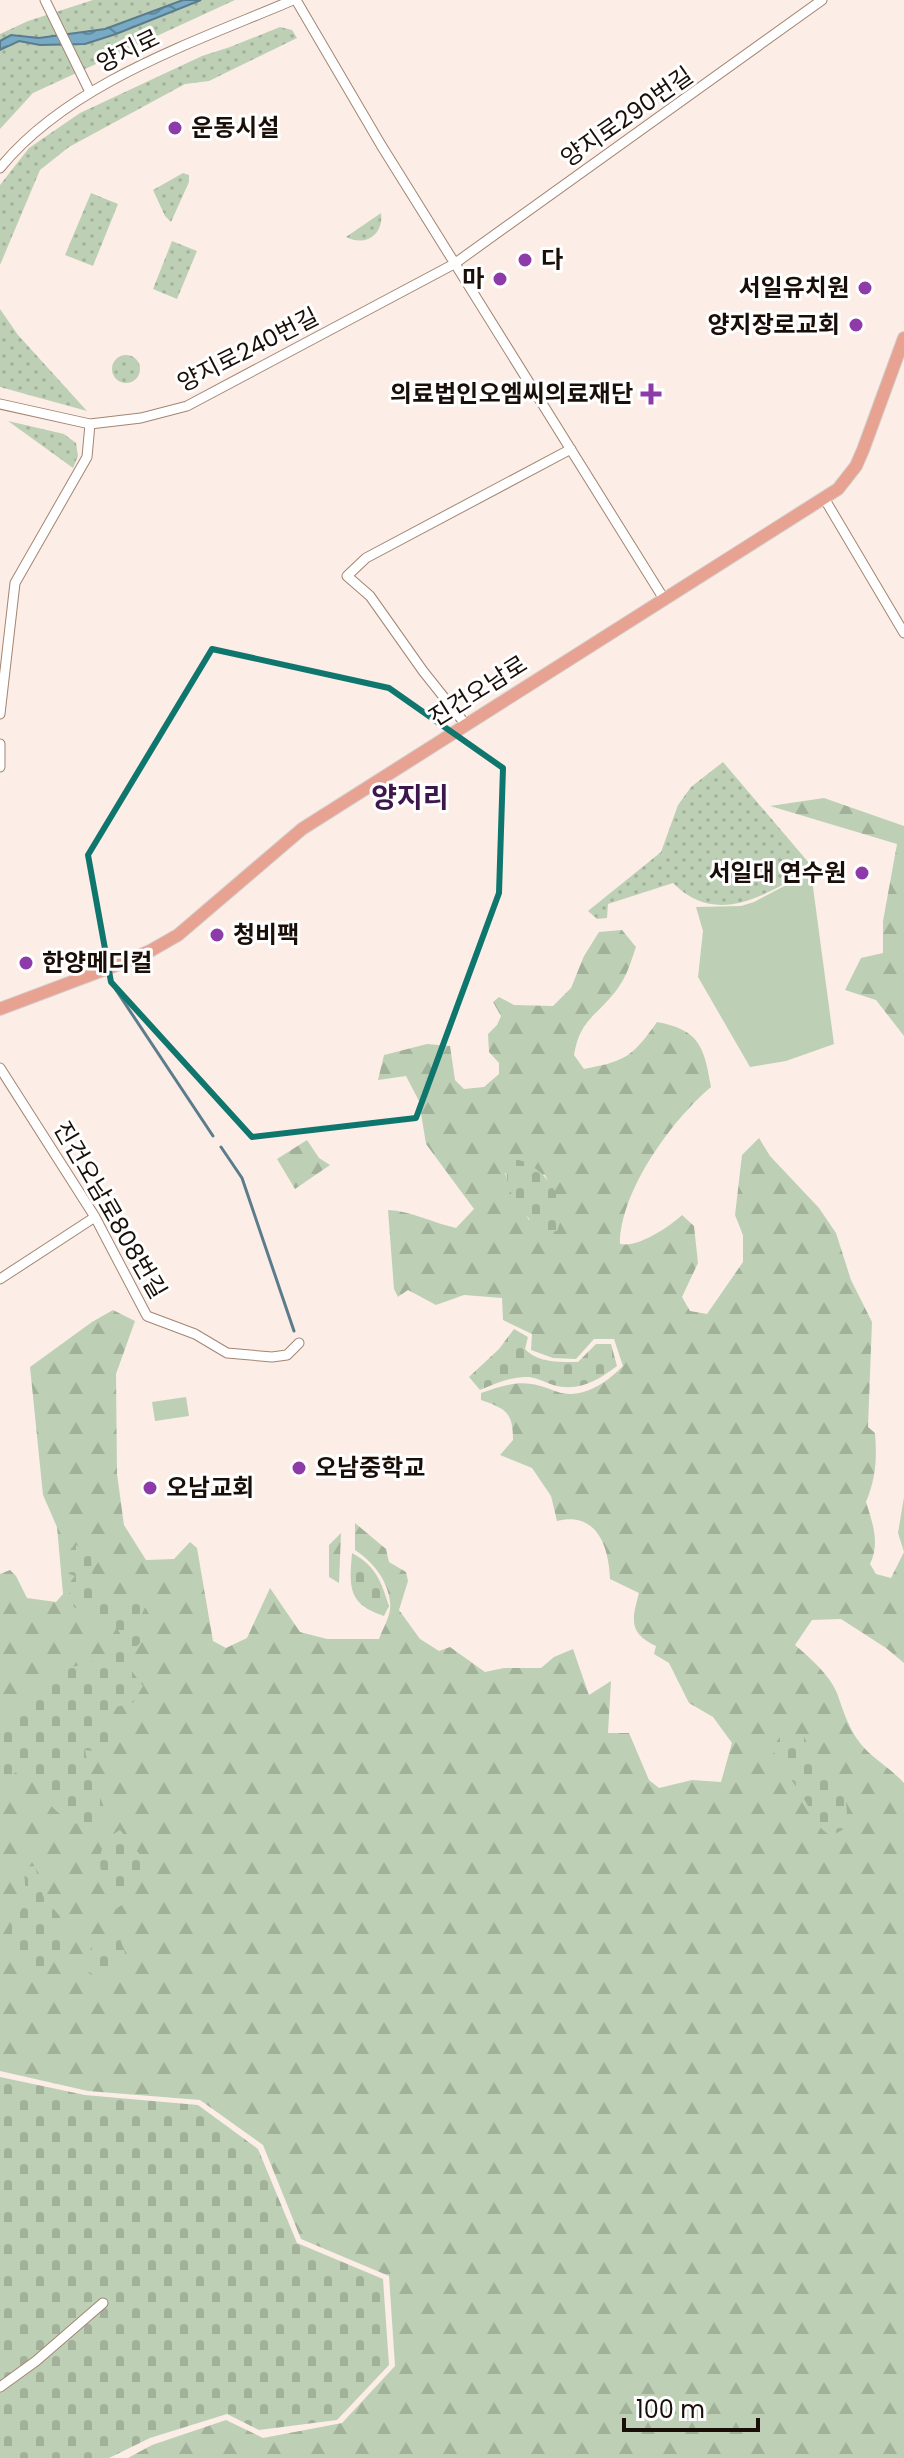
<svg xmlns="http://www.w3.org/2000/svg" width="904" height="2458" viewBox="0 0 904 2458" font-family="Poppins,'Noto Sans KR',sans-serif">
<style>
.green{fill:url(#green-dots)}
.forest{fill:url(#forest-firs);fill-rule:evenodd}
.cemetery{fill:url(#cemetery-stones)}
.pitch{fill:#bdd0b5}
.water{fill:url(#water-waves);stroke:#5b7c8c;stroke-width:2}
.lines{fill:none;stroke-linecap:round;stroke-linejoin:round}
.stream{stroke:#5b7c8c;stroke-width:3}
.minor-casing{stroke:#a38572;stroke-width:11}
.major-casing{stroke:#d1cfce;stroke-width:14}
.minor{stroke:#fff;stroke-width:9}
.major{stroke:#e8a291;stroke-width:12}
.marked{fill:none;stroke:#0f766e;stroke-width:6;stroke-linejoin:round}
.poi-dot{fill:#8d3ba9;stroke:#fff;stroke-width:3}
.labels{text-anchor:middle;stroke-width:6;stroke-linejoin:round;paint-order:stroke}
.street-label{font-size:24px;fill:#1a0f08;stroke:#fff}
.poi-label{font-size:24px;font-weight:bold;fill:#1a0f08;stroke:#fff;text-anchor:start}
.quarter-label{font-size:28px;font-weight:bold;fill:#3d164b;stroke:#fff}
</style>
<defs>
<pattern id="green-dots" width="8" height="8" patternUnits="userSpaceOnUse" patternTransform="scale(2)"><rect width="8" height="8" fill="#bdd0b5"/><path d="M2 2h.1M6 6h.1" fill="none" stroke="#a2b19a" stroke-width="1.8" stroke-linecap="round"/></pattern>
<pattern id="forest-firs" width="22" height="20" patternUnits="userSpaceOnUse" patternTransform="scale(2)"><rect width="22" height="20" fill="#bdd0b5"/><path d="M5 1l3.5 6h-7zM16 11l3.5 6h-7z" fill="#a2b19a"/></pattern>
<pattern id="cemetery-stones" width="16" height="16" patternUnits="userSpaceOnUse" patternTransform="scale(2)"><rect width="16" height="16" fill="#bdd0b5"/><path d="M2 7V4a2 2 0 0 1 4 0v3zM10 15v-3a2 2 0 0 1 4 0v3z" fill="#a2b19a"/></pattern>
<pattern id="water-waves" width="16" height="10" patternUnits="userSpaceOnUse" patternTransform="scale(2)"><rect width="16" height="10" fill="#77aac5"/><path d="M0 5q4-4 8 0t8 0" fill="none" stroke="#61899e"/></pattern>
</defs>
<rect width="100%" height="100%" fill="#fceee6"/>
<path class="green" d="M93 0H235L33 93 0 129V34L28 21Z
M280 27 292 30 297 38 209 81 185 84 69 147 40 170 0 265V185L29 148 80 113 202 56 230 47Z
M183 173 189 175V182L171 222 165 216 153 190Z
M91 193 118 204 93 266 65 255Z
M381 213C384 235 365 247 346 237Z
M172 241 197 251 177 299 153 289Z
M0 309 18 335 87 411 0 387Z
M112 369a14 14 0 1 1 28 0a14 14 0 1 1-28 0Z
M8 421 64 434 76 443 78 456 73 468Z
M723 762 809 863V871C763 895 717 927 673 883L608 904 607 918 597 919 588 911 661 852 678 805 691 787Z"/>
<path class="forest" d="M824 798 904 826V1036L876 1000 845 990 861 958 883 953V921L897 844 770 806Z
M622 930 636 947C631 961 627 976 618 988 598 1016 580 1018 574 1055L584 1069C626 1061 632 1057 657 1022 700 1030 704 1047 711 1087 672 1120 620 1191 620 1244 638 1248 669 1227 682 1215L694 1226 698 1263 682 1297 690 1311 707 1314 743 1262V1235L735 1215 742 1155 759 1138 770 1156 819 1208 836 1233 851 1280 872 1322 868 1427 875 1433C877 1459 876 1478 866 1502 873 1524 880 1543 870 1564L876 1574 891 1578 904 1552 898 1533 904 1497V1663L886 1648 841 1619 812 1620 795 1645C810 1658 829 1674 837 1693 843 1710 847 1724 857 1739 870 1758 890 1767 904 1783V2458H128L152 2445 226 2420 263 2438 342 2423 395 2366 389 2276 301 2239 263 2145 200 2100 88 2091 0 2071V1574L10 1570 16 1576 27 1598 56 1602 63 1594 57 1527 43 1495 30 1367 92 1322 113 1310 135 1321 116 1374 117 1474 124 1525 146 1560 174 1559 190 1542 197 1548 213 1641 226 1648 247 1638 270 1588 300 1632 327 1639H379C383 1628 392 1614 390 1602 388 1580 372 1561 355 1550V1523L386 1549 389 1562 406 1572 408 1581 399 1610 420 1639 439 1651 450 1647 485 1672 504 1668H541L554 1657 573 1649 589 1695 611 1681 608 1733H629L649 1780 659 1788 692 1780 721 1782 732 1743 713 1717 689 1703 669 1663 654 1654 656 1646C628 1633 632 1619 639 1593L610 1579C609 1547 597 1511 557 1521L551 1496 532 1468 500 1455 513 1440C513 1412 506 1409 481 1400V1393C496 1388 514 1381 531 1384 541 1385 551 1390 561 1393 585 1398 607 1382 623 1366L614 1339H594L576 1359 553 1358 531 1350 532 1334 503 1320 502 1298 464 1295 436 1305 408 1290 398 1297 394 1289 388 1210C411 1211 433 1223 456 1228L474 1209 426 1144 419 1101 406 1076 378 1080 384 1055 427 1044 450 1046 455 1080 464 1089 484 1087 499 1074V1063L489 1052 488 1034 497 1025 501 1016 493 1002 499 997 514 1005 553 1006 571 988 584 956 599 932ZM505 1173 545 1175 550 1185 529 1220 511 1191Z
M307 1140 319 1158 330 1165 295 1189 277 1159Z
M341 1533 339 1583 329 1577V1545Z"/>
<path class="cemetery" d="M519 1160C547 1169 570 1203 557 1231L544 1232C524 1217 500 1188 508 1161Z
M514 1329 528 1337 525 1349C538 1363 560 1362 578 1362L596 1344H611L617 1366C597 1381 579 1392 553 1385 545 1382 537 1378 529 1377 512 1376 495 1384 480 1390L469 1377 499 1349Z
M75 1544 91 1555 92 1578 109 1593 115 1609 131 1600 140 1589 148 1601 141 1616 145 1637 124 1661 143 1686 133 1703 116 1707 109 1724 115 1737 109 1753 85 1750C89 1774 99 1794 108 1817L83 1826 66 1820 49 1804C48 1790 43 1784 31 1777L28 1763 11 1776H0V1762L8 1753 0 1737C4 1727 10 1709 19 1702 36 1687 49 1700 57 1670 89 1664 100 1662 123 1637L113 1624 98 1627 74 1607 68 1585 75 1576 64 1572 63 1559Z
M352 1553C376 1566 381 1581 389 1606L384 1616C348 1604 349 1588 352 1553Z
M783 1733 804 1737 828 1780 846 1800 848 1827 831 1836C815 1826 814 1815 804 1799 794 1782 781 1767 772 1748Z
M120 1830 145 1861 129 1900 113 1911C105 1881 85 1850 120 1830Z
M35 1866 43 1896 62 1919 60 1950 45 1974 12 1960 10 1929 26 1902 24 1867Z
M117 1930 125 1953 116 1969 97 1980 81 1966 96 1940Z
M0 2077 85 2095 198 2105 258 2149 297 2243 383 2279 389 2365 337 2420 259 2430 227 2414 150 2438 109 2458H0Z"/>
<path class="pitch" d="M811 872 834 1044 786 1061 750 1067 698 977 703 931 696 907 741 906 754 902Z
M186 1397 189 1416 155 1421 152 1402Z"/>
<path class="water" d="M183 0H201L116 34 85 44 40 45 19 41 0 50V41L11 35 39 38 105 29Z"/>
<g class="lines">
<path class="stream" d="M116 990 213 1136
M221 1147 242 1178 294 1331"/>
<defs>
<path id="minor" d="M45 0 90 92
M296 0 381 145 664 599
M0 168C69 83 195 42 293 0
M0 404 90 424 141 418 187 406 454 264 822 0
M824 498 904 633
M0 714 15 583 87 457 90 424
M466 725 423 671 370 596 347 576 366 558 571 449
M0 744V767
M0 1068 95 1217 147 1316 195 1334 227 1353 272 1357 287 1355 299 1343
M0 1279 95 1217
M0 2387 36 2361 103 2303"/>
<path id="major" d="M0 1009 122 963 150 951 178 935 302 829 838 489 856 466 863 450 904 338"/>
</defs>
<use href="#minor" class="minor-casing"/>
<use href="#major" class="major-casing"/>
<use href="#minor" class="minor"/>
<use href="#major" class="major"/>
</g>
<path class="marked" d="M212 649 389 688 503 768 499 893 416 1118 252 1137 111 982 88 855Z"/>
<g class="poi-dot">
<circle cx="175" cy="128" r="8"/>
<circle cx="525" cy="260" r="8"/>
<circle cx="500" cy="279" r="8"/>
<circle cx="865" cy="288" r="8"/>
<circle cx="856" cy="325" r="8"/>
<path d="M647 382h8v8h8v8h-8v8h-8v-8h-8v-8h8z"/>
<circle cx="862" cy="873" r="8"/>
<circle cx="217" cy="935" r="8"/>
<circle cx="26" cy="963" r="8"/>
<circle cx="299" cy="1468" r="8"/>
<circle cx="150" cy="1488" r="8"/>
</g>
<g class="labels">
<g class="street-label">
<text transform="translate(128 51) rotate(-26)" y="8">양지로</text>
<text transform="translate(627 117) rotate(-35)" y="8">양지로290번길</text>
<text transform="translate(248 350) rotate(-27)" y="8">양지로240번길</text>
<text transform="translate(478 691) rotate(-32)" y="8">진건오남로</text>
<text transform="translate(110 1210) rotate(60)" y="8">진건오남로808번길</text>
</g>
<g class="poi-label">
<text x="191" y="136">운동시설</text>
<text x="541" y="268">다</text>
<text x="484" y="287" text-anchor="end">마</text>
<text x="849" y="296" text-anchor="end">서일유치원</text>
<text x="840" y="333" text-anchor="end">양지장로교회</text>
<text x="633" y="402" text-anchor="end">의료법인오엠씨의료재단</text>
<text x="846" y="881" text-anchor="end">서일대 연수원</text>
<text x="233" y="943">청비팩</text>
<text x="42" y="971">한양메디컬</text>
<text x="315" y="1476">오남중학교</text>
<text x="166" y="1496">오남교회</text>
</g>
<g class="quarter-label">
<text x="410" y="807">양지리</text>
</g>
</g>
<path d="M624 2418v12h134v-12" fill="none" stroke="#1a0f08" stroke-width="4"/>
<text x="636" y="2418" font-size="24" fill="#1a0f08" stroke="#ffffff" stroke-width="6" paint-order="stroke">100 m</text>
</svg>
